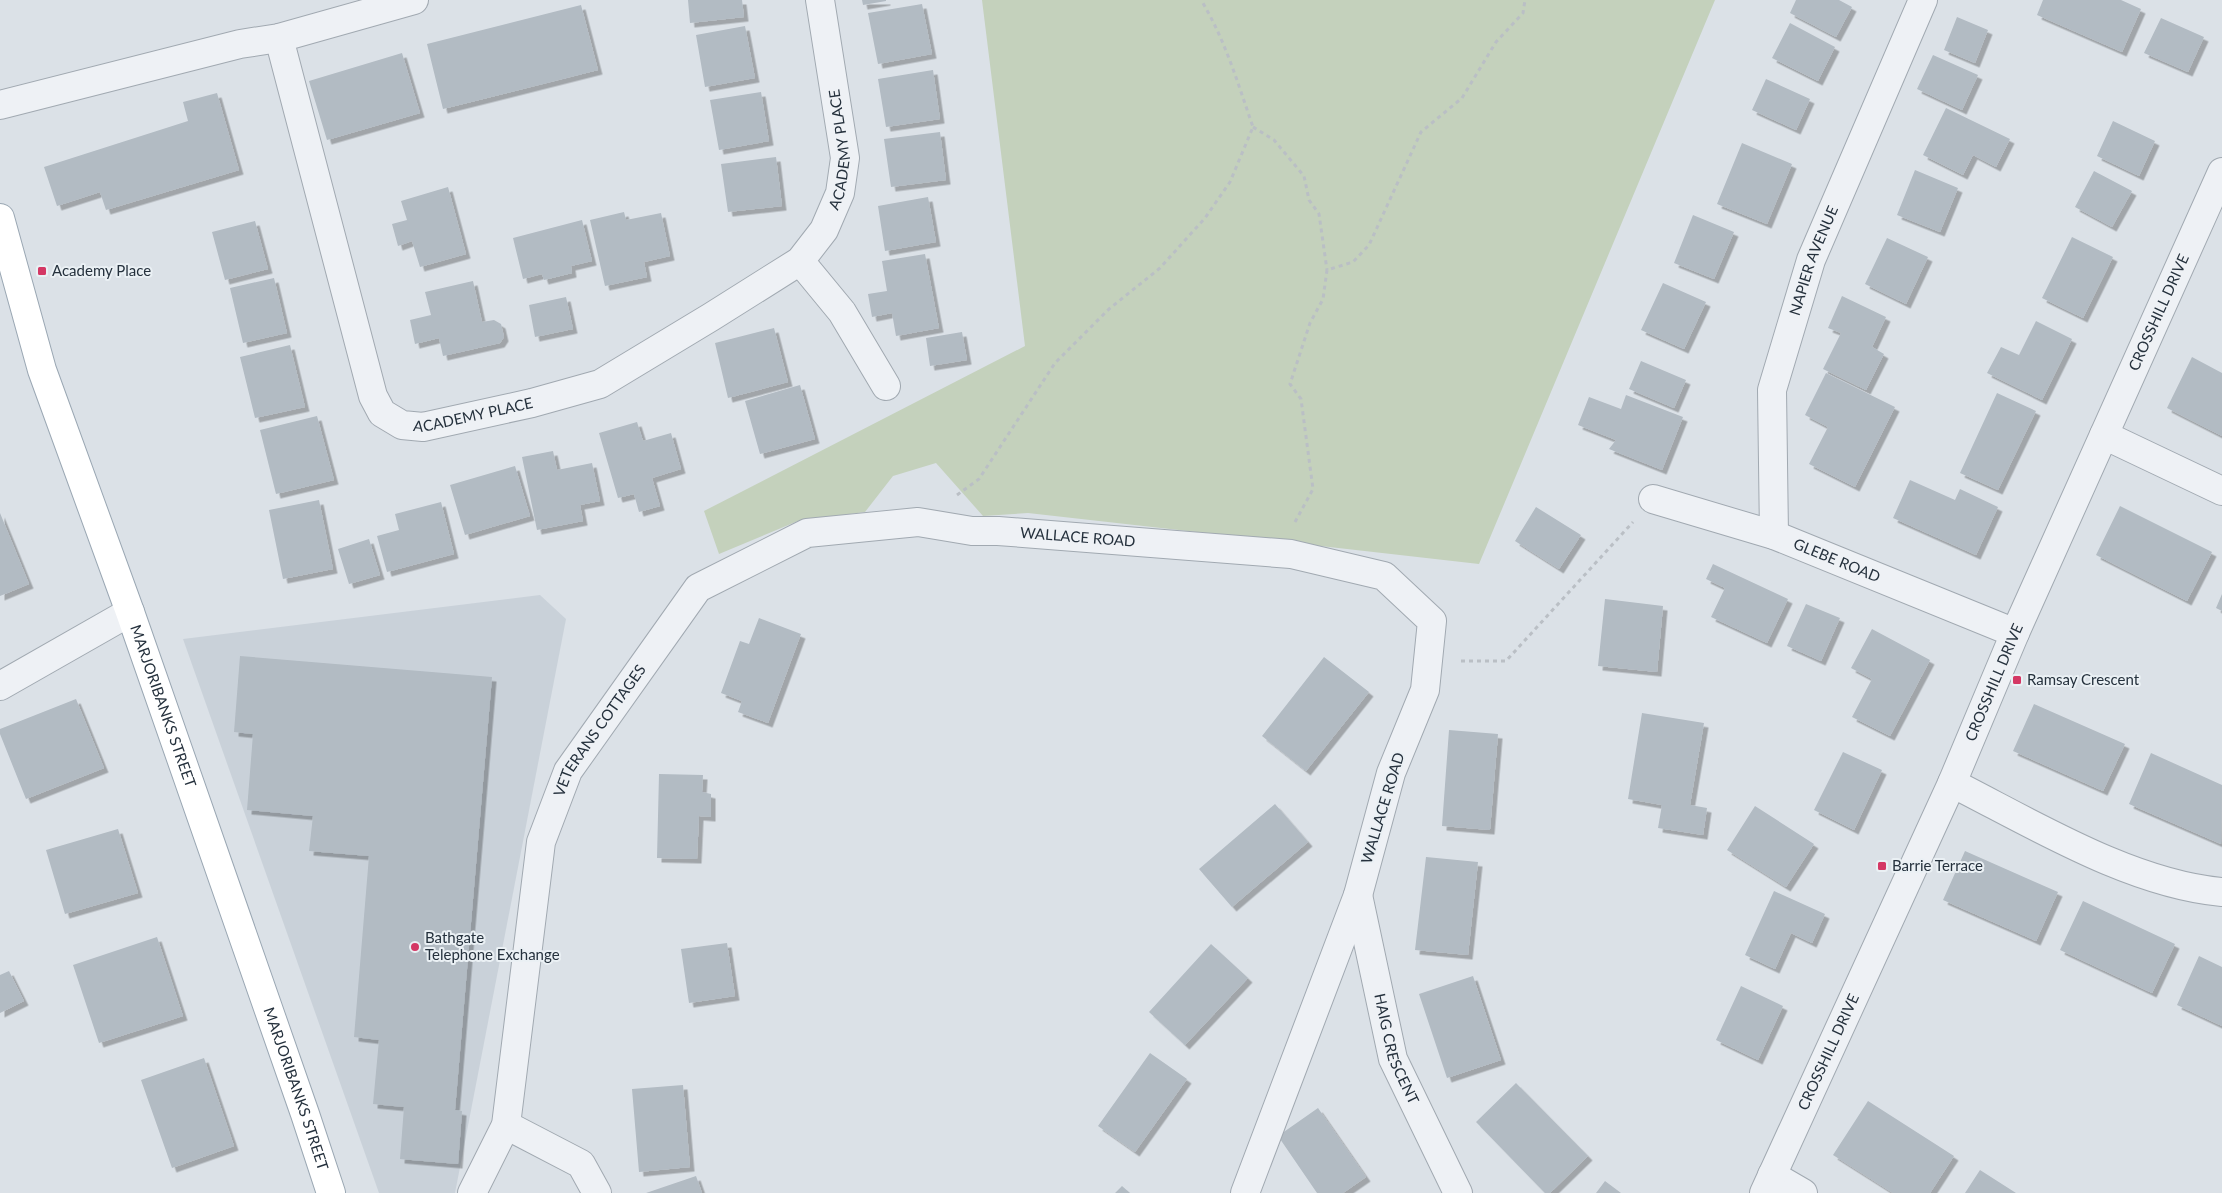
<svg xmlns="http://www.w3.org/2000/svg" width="2222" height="1193" viewBox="0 0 2222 1193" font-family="Lato,sans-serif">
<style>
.built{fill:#c9d1d9}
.green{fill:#c4d1bc}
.building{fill:#b2bbc3;filter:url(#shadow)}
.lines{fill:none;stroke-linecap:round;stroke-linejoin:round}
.minor-casing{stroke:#a1a9b1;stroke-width:30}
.major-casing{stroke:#9aa7b3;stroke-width:30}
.path{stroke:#babfc5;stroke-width:3;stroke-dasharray:4 4;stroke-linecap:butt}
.minor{stroke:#eef1f5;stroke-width:28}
.major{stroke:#fff;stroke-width:28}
.poi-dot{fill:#d43764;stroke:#eaf0f4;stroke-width:2}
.labels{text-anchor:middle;stroke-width:4;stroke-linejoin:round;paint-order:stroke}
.street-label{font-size:15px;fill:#25313d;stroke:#eaf0f4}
.poi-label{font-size:15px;fill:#25313d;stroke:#eaf0f4;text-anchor:start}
</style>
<defs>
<filter id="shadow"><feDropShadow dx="4.5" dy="4.5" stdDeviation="0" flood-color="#0004"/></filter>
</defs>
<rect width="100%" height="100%" fill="#dbe1e7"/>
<path class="built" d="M540 595 566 619 455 1193H379L183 639Z"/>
<path class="green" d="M982 0H1715L1479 564 1028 513 983 516 936 463 893 476 865 512 798 521 719 554 704 511 1025 346Z"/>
<path class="building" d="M688 0H742L744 17 690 23Z
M862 0H886V1L863 5Z
M1796 0H1839L1852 7 1836 37 1790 13Z
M2043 0H2121L2141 9 2122 52 2037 15Z
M922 4 932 54 878 64 868 13Z
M581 5 598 70 443 109 427 44Z
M1957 17 1988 30 1975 63 1944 50Z
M2161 18 2204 37 2188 72 2144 53Z
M1790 23 1835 47 1818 81 1772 58Z
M745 26 755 78 705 87 696 35Z
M402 53 420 113 327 140 309 81Z
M1933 55 1978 75 1962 110 1917 89Z
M933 70 940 119 886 127 878 79Z
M1766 79 1810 99 1796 130 1752 110Z
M761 92 769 141 719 150 710 100Z
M217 93 239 170 106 210 100 192 57 206 44 167 188 121 183 102Z
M1946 108 2010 139 1996 167 1973 155 1963 175 1923 155Z
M2113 121 2155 141 2139 176 2097 156Z
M940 132 946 180 891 187 884 139Z
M1742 143 1792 164 1767 224 1717 204Z
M776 157 782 206 728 212 721 164Z
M1915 170 1958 188 1940 232 1897 215Z
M2094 171 2132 191 2112 227 2075 207Z
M448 187 466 254 420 267 412 241 398 246 392 224 407 220 401 201Z
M928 197 936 242 885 251 878 206Z
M624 212 626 220 661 213 670 256 644 262 647 277 605 286 590 220Z
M1693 215 1734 232 1714 279 1674 263Z
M582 220 592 261 571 266 572 273 544 280 542 274 523 279 513 238Z
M255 221 268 269 225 280 212 232Z
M2072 237 2113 257 2083 318 2042 298Z
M1887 238 1928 257 1906 304 1865 284Z
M925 254 939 328 896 336 892 313 872 317 868 294 887 291 882 261Z
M274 278 287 333 243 343 230 288Z
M473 281 482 322 494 320 501 324 504 337 500 343 443 356 439 338 415 344 410 320 431 315 425 292Z
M1663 283 1706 302 1684 349 1641 330Z
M1842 296 1886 317 1872 347 1884 354 1866 390 1823 369 1841 333 1828 328Z
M566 297 573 329 535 337 529 305Z
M2036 321 2072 339 2042 400 1987 373 2001 347 2019 355Z
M774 328 788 382 728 398 715 343Z
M962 332 967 360 930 366 926 338Z
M290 345 305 407 255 418 240 357Z
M2192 357 2222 373V436L2167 408Z
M1641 361 1686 380 1674 408 1629 389Z
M1826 373 1895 407 1855 487 1809 464 1828 427 1805 415Z
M800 385 815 439 760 454 745 401Z
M1997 393 2036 411 1998 490 1960 473Z
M1626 395 1683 417 1662 470 1609 449 1616 440 1578 425 1589 397 1621 409Z
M317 416 334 480 276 494 260 430Z
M637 422 643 441 671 433 681 469 652 478 660 506 639 512 634 494 618 498 599 433Z
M553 451 557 470 592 463 600 501 580 505 583 521 537 530 522 457Z
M515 466 530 516 465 535 450 485Z
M1910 480 1955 500 1960 489 1998 507 1976 555 1893 518Z
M319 500 333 569 283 579 269 510Z
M441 502 454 554 387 572 377 536 399 530 395 514Z
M2120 506 2212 552 2187 601 2096 555Z
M1536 507 1581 535 1559 569 1515 541Z
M0 513 29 584 0 596Z
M369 539 380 575 349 584 338 549Z
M1713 564 1788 599 1767 643 1711 617 1725 588 1706 579Z
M2222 594V611L2216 608Z
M1605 599 1663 606 1657 672 1598 666Z
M1806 604 1840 618 1821 661 1787 646Z
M759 618 801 634 768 723 738 712 742 701 721 693 740 641 749 644Z
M1872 629 1930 660 1890 736 1852 717 1872 679 1851 668Z
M240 656 492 677 455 1110 462 1111 458 1164 400 1159 404 1107 373 1104 379 1040 354 1037 369 856 309 851 313 816 247 810 253 734 234 732Z
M1324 657 1369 692 1306 771 1262 736Z
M76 699 104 768 26 799 0 734V729Z
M2034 704 2125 744 2103 791 2013 751Z
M1642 713 1704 723 1690 805 1707 808 1703 835 1658 828 1662 805 1628 799Z
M1449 730 1498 734 1490 830 1442 826Z
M1843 752 1882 770 1854 830 1814 810Z
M2151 753 2222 785 2221 844 2129 804Z
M659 774 703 775 702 792 711 794V817L699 816 697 859 657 858Z
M1275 804 1308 842 1232 907 1199 869Z
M1755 806 1814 844 1786 887 1727 850Z
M118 829 138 893 65 914 46 850Z
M1965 851 2058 892 2036 941 1943 900Z
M1426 857 1478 862 1468 955 1415 950Z
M1774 891 1825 914 1812 943 1791 933 1775 969 1745 955Z
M2083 901 2175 944 2152 993 2060 950Z
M157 937 183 1016 99 1043 73 965Z
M727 943 735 996 689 1003 681 949Z
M1211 944 1248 978 1185 1045 1149 1012Z
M2199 956 2222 967V1026L2177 1005Z
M9 971 24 1001 0 1013V975Z
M1473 976 1501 1060 1447 1078 1419 994Z
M1741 986 1783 1006 1758 1060 1716 1040Z
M1150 1053 1187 1079 1135 1152 1098 1126Z
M204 1058 234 1146 172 1168 141 1080Z
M1516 1083 1588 1156 1550 1193H1545L1476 1122Z
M683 1085 690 1167 639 1172 632 1089Z
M1868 1101 1954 1156 1930 1193H1893L1833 1155Z
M1318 1108 1366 1177 1343 1193H1317L1278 1136Z
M1980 1170 2016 1193H1965Z
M696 1176 702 1193H646Z
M1605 1181 1621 1193H1596Z
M1122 1186 1130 1193H1115Z"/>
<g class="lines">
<defs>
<g id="minor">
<path id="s1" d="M279 38 373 396 382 413 402 425 423 427 532 403 600 384 711 317 800 261 824 230 840 193 845 158 820 0"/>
<path d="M0 105 240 44 279 38 414 0"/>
<path d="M800 261 842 312 886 386"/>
<path d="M2104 435 2222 491"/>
<path id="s2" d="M1653 499 1774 535 2015 633"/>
<path id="s3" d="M1774 535 1772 390 1811 260 1923 0"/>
<path d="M0 686 130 612"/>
<path d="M1952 783C2033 824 2131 884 2222 892"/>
<path id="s4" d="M1358 895 1393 1059 1458 1193"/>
<path d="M506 1125 581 1164 597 1193"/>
<path d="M1772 1175 1803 1193"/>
<path id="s5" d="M472 1193 506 1125 541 842 568 771 698 588 807 533 918 522 972 531H998L1291 554 1384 576 1432 621 1425 690 1391 773 1358 895 1245 1193"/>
<path id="s6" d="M1764 1193 1952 783 2015 633 2222 172"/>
</g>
<g id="major">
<path id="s7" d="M0 218 42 370 130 612 305 1114 331 1193"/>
</g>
</defs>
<use href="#minor" class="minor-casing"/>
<use href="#major" class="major-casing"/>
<path class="path" d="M1253 127 1274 140 1304 176 1309 200 1319 214 1327 270
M957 495 979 479 1055 363 1109 309 1160 268 1205 218 1230 182 1253 127C1238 84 1225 39 1201 0
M1295 522 1313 489 1301 399 1290 384 1310 323 1323 299 1327 270 1353 262 1369 245 1421 132 1462 98 1496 42 1523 13 1525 0
M1461 661H1506L1633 522"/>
<use href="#minor" class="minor"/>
<use href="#major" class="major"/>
</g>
<g class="poi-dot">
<rect x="37" y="266" width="10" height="10" rx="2.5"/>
<rect x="2012" y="675" width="10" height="10" rx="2.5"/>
<rect x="1877" y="861" width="10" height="10" rx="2.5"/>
<circle cx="415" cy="947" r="5"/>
</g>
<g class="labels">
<g class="street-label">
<text dy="5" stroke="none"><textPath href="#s1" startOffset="974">ACADEMY PLACE</textPath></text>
<text dy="5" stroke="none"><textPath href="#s3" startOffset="281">NAPIER AVENUE</textPath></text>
<text dy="5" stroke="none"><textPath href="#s6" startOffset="965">CROSSHILL DRIVE</textPath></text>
<text dy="5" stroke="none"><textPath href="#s1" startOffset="485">ACADEMY PLACE</textPath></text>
<text dy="5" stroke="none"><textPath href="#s5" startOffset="1056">WALLACE ROAD</textPath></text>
<text dy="5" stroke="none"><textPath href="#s2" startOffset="194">GLEBE ROAD</textPath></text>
<text dy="5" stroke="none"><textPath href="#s6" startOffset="560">CROSSHILL DRIVE</textPath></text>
<text dy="5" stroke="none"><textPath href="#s7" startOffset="515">MARJORIBANKS STREET</textPath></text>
<text dy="5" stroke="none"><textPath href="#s5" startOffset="488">VETERANS COTTAGES</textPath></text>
<text transform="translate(1383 808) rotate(-73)" y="5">WALLACE ROAD</text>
<text dy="5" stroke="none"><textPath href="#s4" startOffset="159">HAIG CRESCENT</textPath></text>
<text dy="5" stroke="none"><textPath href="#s6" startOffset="155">CROSSHILL DRIVE</textPath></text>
<text dy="5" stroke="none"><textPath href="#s7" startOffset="920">MARJORIBANKS STREET</textPath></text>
</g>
<g class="poi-label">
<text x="52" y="276">Academy Place</text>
<text x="2027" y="685">Ramsay Crescent</text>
<text x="1892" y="871">Barrie Terrace</text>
<text x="425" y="943">Bathgate<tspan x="425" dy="17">Telephone Exchange</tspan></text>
</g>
</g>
</svg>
